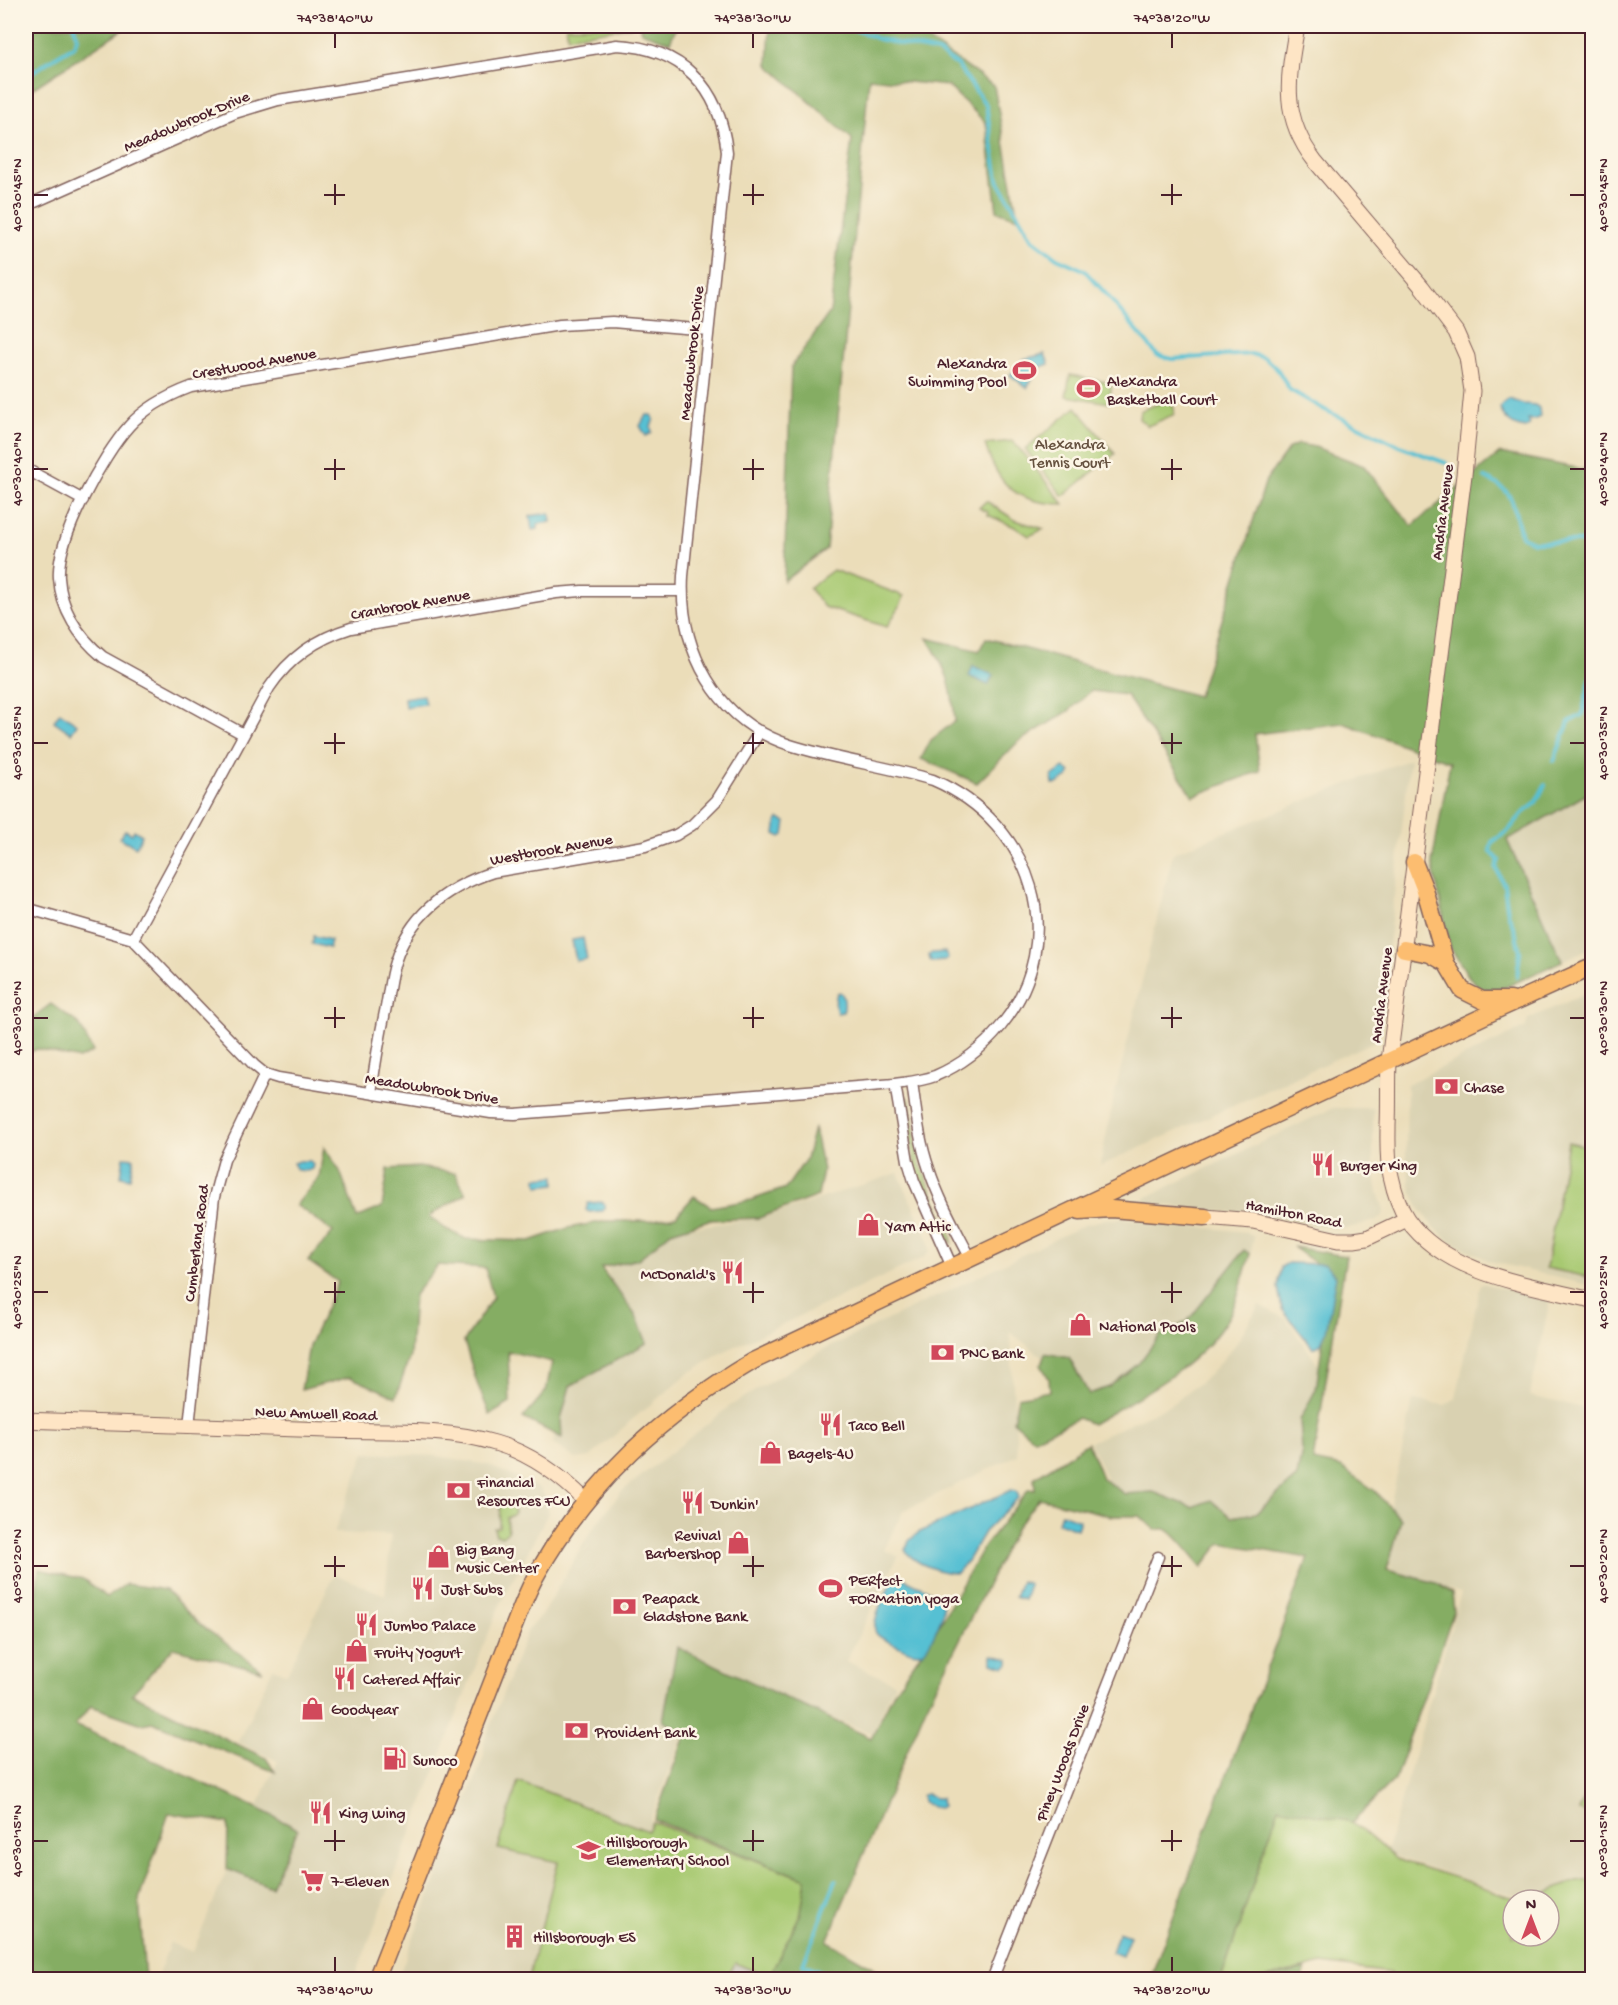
<svg xmlns="http://www.w3.org/2000/svg" width="1618" height="2005" viewBox="0 0 1618 2005" font-family="'Gochi Hand',sans-serif">
<style>
.built{fill:#d9d1b1}
.industrial{fill:#c5c5b8}
.green{fill:#a7c971;stroke:#78744e;stroke-width:1.5}
.forest{fill:#85ad63;stroke:#686647;stroke-width:1.5}
.water{fill:#57c0d3;stroke:#50707f;stroke-width:1.5}
.lines{fill:none;stroke-linecap:round;stroke-linejoin:round}
.stream{stroke:#57c0d3;stroke-width:4}
.street-casing{stroke:#82625d;stroke-width:13}
.secondary-casing{stroke:#82625d;stroke-width:17}
.primary-casing{stroke:#82625d;stroke-width:19}
.street{stroke:#fff;stroke-width:10}
.secondary{stroke:#fee5c5;stroke-width:15}
.primary{stroke:#fcbd6f;stroke-width:16}
.ticks{fill:none;stroke:#4a1f2b;stroke-width:2}
.labels{text-anchor:middle;stroke-width:5;stroke-linejoin:round;paint-order:stroke}
.street-label{font-size:16px;fill:#4a1f2b;stroke:#fcf5e5}
.poi-label{font-size:16px;fill:#4a1f2b;stroke:#fcf5e5;text-anchor:start}
.park-label{font-size:16px;fill:#665240;stroke:#fcf5e5}
.neatline{fill:none;stroke:#4a1f2b;stroke-width:2}
.ticks-label{font-size:15px;text-anchor:middle;fill:#4a1f2b}
</style>
<rect width="100%" height="100%" fill="#fcf5e5"/>
<filter id="ink" filterUnits="userSpaceOnUse"><feTurbulence type="fractalNoise" baseFrequency=".0167" numOctaves="2"/><feDisplacementMap in="SourceGraphic" scale="12" xChannelSelector="R" yChannelSelector="G"/><feConvolveMatrix kernelMatrix="1 2 1 2 8 2 1 2 1" color-interpolation-filters="sRGB"/></filter>
<filter id="wash" filterUnits="userSpaceOnUse"><feTurbulence type="fractalNoise" baseFrequency=".008" numOctaves="4" result="noise"/><feDisplacementMap in="SourceGraphic" scale="24" xChannelSelector="R" yChannelSelector="G"/><feGaussianBlur stdDeviation="1.35" result="paint"/><feColorMatrix in="noise" values="0 0 0 0 0 0 0 0 0 0 0 0 0 0 0 0 0 1.4 0 .05"/><feComposite in="paint" operator="in"/></filter>
<g filter="url(#wash)">
<rect width="100%" height="100%" fill="#ebddb9"/>
<path class="built" d="M1410 759 1377 1040 1100 1166 1114 1097 1173 853Z
M1592 791V947L1562 961 1506 840Z
M1592 991V1286L1490 1261 1449 1240 1433 1226 1420 1209 1411 1190 1406 1156 1407 1084 1526 1027 1528 1019Z
M1333 1108H1373V1166L1378 1192 1384 1210 1383 1216 1375 1221 1348 1228H1331L1273 1217 1145 1203V1198Z
M898 1173 929 1241 930 1250 925 1257 723 1352 689 1373 634 1418 590 1457 576 1459 553 1444 564 1384 640 1342 608 1275 607 1238 762 1218Z
M1107 1219H1128L1245 1232 1254 1237 1251 1251 1182 1333 1104 1404 1010 1332 1017 1455 903 1511 884 1550 898 1556 846 1661 895 1683 872 1733 693 1666 685 1728 650 1820 806 1879 769 1977 735 1964 727 1980H397L484 1756V1742L528 1630 544 1611 591 1531 621 1492 730 1406 823 1350 942 1294 1086 1224Z
M1481 1283 1550 1300 1530 1396 1592 1410V1776L1580 1811 1592 1814V1890L1526 1899 1386 1853 1461 1593 1391 1570 1388 1517 1413 1400 1445 1405 1456 1398Z
M1259 1305 1286 1319 1321 1369 1299 1482 1236 1530 1113 1493 1090 1442 1174 1403 1209 1375 1236 1344Z
M365 1453 437 1456 488 1465 539 1488 547 1499 548 1513 498 1609 354 1979 156 1980 170 1943 193 1952 227 1869 272 1888 256 1810 278 1761 238 1742 273 1668 287 1674 334 1574 385 1595 391 1535 334 1533Z"/>
<path class="industrial" d="M735 1964 769 1977 768 1979H727Z"/>
<path class="green" d="M566 26H633L568 37Z
M1070 375 1112 383 1109 403 1066 396Z
M1162 402H1170C1174 406 1176 410 1173 415L1148 426 1139 419 1140 411Z
M1076 407 1115 454 1063 496 1025 449Z
M1013 441 1064 504C1019 504 998 487 985 444Z
M986 501 1015 520 1044 529 1029 536 1017 528 988 515V512L979 508Z
M833 570 904 596 900 606 887 627 824 607 809 588Z
M905 1097 909 1099 920 1163 951 1235 952 1243 947 1238 916 1169 903 1099Z
M1568 1142 1592 1147V1278L1546 1268Z
M500 1503 513 1507 515 1512 513 1515 506 1518 508 1531 502 1536 496 1535 494 1528 499 1527Z
M1592 1776V1814L1579 1811Z
M518 1781 648 1831 652 1822 806 1879 801 1913 769 1977 735 1963 727 1979H528L558 1862 498 1849Z
M1279 1806 1352 1822 1396 1859 1469 1882 1519 1900H1513V1936H1549V1900H1531L1570 1883 1592 1880V1979H1390V1973L1322 1964 1263 1979 1221 1980Z"/>
<path class="forest" d="M26 26H128L26 93Z
M641 26H677L670 42 641 32Z
M770 26H907L994 86 1018 218 997 211 986 123 948 86 869 78 826 549 784 581 791 367 830 312 852 139 768 65Z
M1298 444 1315 447 1364 466 1412 526 1500 453 1592 471V791L1507 840 1562 961 1506 987 1493 990 1481 988 1469 977 1450 947 1432 863 1450 762 1343 723 1255 734 1260 771 1193 796 1126 695 1091 691 1069 711 1018 742 977 783 921 759 931 740 955 721C952 684 947 670 927 638L979 651 986 638 1198 696 1266 480 1289 448Z
M51 1004 79 1024 93 1052 79 1059 37 1049 26 1054V1018H32Z
M814 1128 823 1170 818 1196 759 1218 709 1220 671 1232 638 1259 601 1268 636 1316 647 1343 570 1386 561 1420 562 1438 523 1418 546 1391 552 1362 508 1351 510 1403 490 1415 477 1383 464 1341 493 1297 485 1268 438 1265 414 1295 410 1356 396 1397 350 1377 301 1390 309 1346 338 1282 308 1261 333 1232 296 1205 319 1177 324 1147 340 1171 357 1218 382 1207 388 1169 419 1167 455 1173 466 1194 429 1216 444 1228 466 1239 530 1241 568 1228 606 1221H648L676 1216 694 1196 711 1207 751 1200 786 1188 806 1159Z
M1293 1247 1346 1256 1313 1461 1341 1467 1375 1491 1401 1520 1387 1570 1436 1583 1452 1593 1454 1611 1395 1779 1352 1822 1279 1807 1221 1979H1150L1308 1558 1221 1543 1202 1567C1194 1559 1173 1530 1165 1529 1162 1528 1158 1530 1155 1530L1140 1516H1112L1039 1498 1016 1528 925 1709 827 1941 893 1979H768L801 1913 806 1879 654 1820 686 1733 663 1721 677 1647 871 1738 894 1692 934 1634 982 1549 1029 1489 1035 1490 1034 1478 1088 1443 1102 1478 1125 1494 1153 1492 1192 1507 1211 1500 1231 1517 1256 1513 1297 1477 1302 1451 1300 1420 1316 1389 1332 1275Z
M1244 1250 1250 1254C1244 1273 1239 1299 1229 1316 1200 1367 1141 1395 1092 1424L1078 1418 1034 1439 1013 1421 1018 1397 1050 1391 1049 1379 1041 1365 1045 1353 1069 1358 1089 1394 1109 1387 1139 1363 1160 1335 1187 1322Z
M39 1569 83 1579 107 1597 126 1584 166 1590 197 1622 263 1671 173 1648 132 1694 266 1758 275 1772 152 1722 142 1724 91 1706 75 1725 251 1805 298 1829 271 1887 227 1869 228 1823 169 1813 139 1899 145 1979H26V1661Z
M1306 1969 1302 1979H1263Z"/>
<path class="water" d="M1045 354 1049 364 1038 368 1027 388 1010 375 1024 359Z
M1509 399 1523 404 1536 405 1539 408 1540 417 1533 420 1528 419 1530 424 1526 428C1514 427 1504 420 1500 408L1502 404Z
M646 415H651L654 419 651 426 652 433 646 436 640 426Z
M550 513 551 522 538 524V529L532 530 530 516Z
M973 666 993 675 988 685 969 676Z
M423 695 425 704 405 707 404 698Z
M60 712 77 724 71 733 54 721Z
M1064 768 1070 772 1069 776 1057 784H1053L1052 776Z
M779 819 786 822 784 835 781 837 775 834 777 821Z
M125 830 132 834 134 830 142 835 136 847 120 838Z
M314 936 331 940 329 948 312 944Z
M583 938 587 959 576 961 572 940Z
M945 952 948 959 945 961 932 962 930 960 929 955 932 953Z
M840 992C845 996 845 1007 843 1012L837 1013C835 1007 835 999 837 993Z
M124 1157 134 1158 130 1178 121 1176Z
M300 1161H310L313 1164 312 1169 307 1171 297 1170 293 1163Z
M555 1176V1184L538 1186 537 1178Z
M602 1202 605 1204 603 1211 589 1212 586 1210 588 1203Z
M1288 1263 1325 1264 1336 1276 1326 1332 1320 1345 1313 1348 1282 1309 1278 1287 1281 1267Z
M1011 1490 1016 1491 1019 1497 984 1532 967 1561 957 1573C941 1573 914 1564 905 1550L909 1541 918 1533Z
M1061 1513 1080 1520 1077 1529 1058 1522Z
M898 1578C906 1578 913 1583 920 1586 951 1600 946 1608 933 1637 930 1642 928 1649 922 1652 914 1655 904 1649 896 1645 890 1642 880 1639 876 1633 870 1622 887 1592 892 1581Z
M1021 1581 1029 1584 1024 1600 1015 1597Z
M992 1655 1009 1659V1664L1005 1667 992 1663Z
M925 1794H928L934 1798H941L942 1806 939 1808 932 1807 923 1802 922 1795Z
M1119 1932 1130 1936 1122 1956 1112 1952Z"/>
<g class="lines">
<path class="stream" d="M845 26 878 39 938 52 957 65 986 105 998 180 1032 239 1057 258 1084 270 1107 295 1157 355 1172 359 1251 354 1265 358 1278 370 1290 390 1325 410 1402 447 1446 463
M26 77 49 61 74 46 77 38 74 26
M1485 478C1519 492 1511 507 1522 537L1533 542H1592
M1554 761 1569 722 1582 715 1592 672
M1517 977 1520 952 1516 934 1508 913 1504 885 1496 868 1499 860 1490 851 1492 842 1508 831 1523 813 1535 804 1545 785
M826 1980 825 1973 803 1964 836 1880"/>
</g>
</g>
<g filter="url(#ink)">
<g class="lines">
<defs>
<path id="street" d="M26 206 235 113 278 100 617 45C682 48 720 87 727 152L683 576C679 650 716 721 790 745 837 760 886 766 933 780 1033 823 1071 939 1001 1026 983 1048 961 1065 935 1076 922 1081 909 1082 895 1084L515 1114 491 1113 278 1078 265 1074 254 1065 133 939 26 908
M26 469 83 500
M243 734 103 657C79 637 61 610 59 578 56 539 103 455 129 426 146 407 167 396 191 387L560 325 612 322 708 330
M133 939 269 688C289 658 315 639 351 628L556 593 582 591H682
M912 1082C916 1111 919 1141 929 1169 939 1200 956 1230 971 1259
M895 1084 908 1161 914 1181 952 1267
M371 1093C375 1064 380 1035 386 1007 389 992 390 976 395 962 410 915 447 887 493 872L645 846 676 835 692 825 717 800 760 731
M189 1426 214 1197 224 1160 265 1074
M992 1980 1158 1557"/>
<path id="secondary" d="M1297 26C1288 77 1280 116 1315 161L1422 287 1456 332 1467 357 1472 391 1464 475 1389 1061C1388 1083 1389 1104 1388 1126 1388 1143 1387 1160 1391 1176 1394 1190 1399 1207 1407 1219 1446 1275 1531 1285 1592 1300
M1205 1217 1253 1221 1338 1240H1354L1367 1238 1407 1219
M26 1420C126 1424 226 1427 327 1430 380 1432 443 1427 495 1443 530 1453 560 1475 586 1501"/>
<path id="primary" d="M1414 862 1425 890 1446 963 1462 990 1482 1000H1511
M1404 949 1430 954 1446 963
M1080 1211 1111 1209 1205 1217
M376 1980 514 1626C521 1608 528 1589 538 1572 591 1479 662 1415 753 1361L1499 1009 1592 967"/>
</defs>
<use href="#street" class="street-casing"/>
<use href="#secondary" class="secondary-casing"/>
<use href="#primary" class="primary-casing"/>
<use href="#street" class="street"/>
<use href="#secondary" class="secondary"/>
<use href="#primary" class="primary"/>
</g>
</g>
<path class="ticks" d="M335 33V48M753 33V48M1172 33V48M335 184V205M753 184V205M1172 184V205M33 195H48M324 195H345M743 195H764M1161 195H1182M1570 195H1585M335 459V480M753 459V480M1172 459V480M33 469H48M324 469H345M743 469H764M1161 469H1182M1570 469H1585M335 733V754M753 733V754M1172 733V754M33 743H48M324 743H345M743 743H764M1161 743H1182M1570 743H1585M335 1007V1028M753 1007V1028M1172 1007V1028M33 1018H48M324 1018H345M743 1018H764M1161 1018H1182M1570 1018H1585M335 1282V1303M753 1282V1303M1172 1282V1303M33 1292H48M324 1292H345M743 1292H764M1161 1292H1182M1570 1292H1585M335 1556V1577M753 1556V1577M1172 1556V1577M33 1566H48M324 1566H345M743 1566H764M1161 1566H1182M1570 1566H1585M335 1830V1851M753 1830V1851M1172 1830V1851M33 1841H48M324 1841H345M743 1841H764M1161 1841H1182M1570 1841H1585M335 1957V1972M753 1957V1972M1172 1957V1972"/>
<defs>
<symbol id="stadium-bare" viewBox="-9 -9 18 18"><path d="M0-5a6.5 5 0 1 0 0 10a6.5 5 0 1 0 0-10ZM-3.5-1.8h7v3.6h-7Z" fill="#d1495b" stroke="#fcf5e5" stroke-width="2.5" paint-order="stroke"/></symbol>
<symbol id="bank-bare" viewBox="-9 -9 18 18"><path d="M-6-4H6V4H-6ZM0-2.3a2.3 2.3 0 1 0 0 4.6a2.3 2.3 0 1 0 0-4.6Z" fill="#d1495b" stroke="#fcf5e5" stroke-width="2.5" paint-order="stroke"/></symbol>
<symbol id="restaurant-bare" viewBox="-9 -9 18 18"><path d="M-5-6h1v4h1v-4h1v4h1v-4h1v5L-1.5 .5V6h-2V.5L-5-1ZM5-6V6H3V1.5H1.5Q1.5-4 5-6Z" fill="#d1495b" stroke="#fcf5e5" stroke-width="2.5" paint-order="stroke"/></symbol>
<symbol id="shop-bare" viewBox="-9 -9 18 18"><path d="M-5-2.5h2.3a2.7 3.5 0 0 1 5.4 0H5L5.5 6h-11ZM-1.5-2.5h3a1.5 2.3 0 0 0-3 0Z" fill="#d1495b" stroke="#fcf5e5" stroke-width="2.5" paint-order="stroke"/></symbol>
<symbol id="fuel-bare" viewBox="-9 -9 18 18"><path d="M-5.5-6h7V0h2V4h1.3V-2.5L3-4.5l.8-.8L6-3V5H2.5V1h-1V6h-7ZM-4.2-4.7v3.2H.2V-4.7Z" fill="#d1495b" stroke="#fcf5e5" stroke-width="2.5" paint-order="stroke"/></symbol>
<symbol id="school-bare" viewBox="-9 -9 18 18"><path d="M0-5L7-2L0 1L-7-2ZM-4 1L0 2.5L4 1V4Q0 6-4 4Z" fill="#d1495b" stroke="#fcf5e5" stroke-width="2.5" paint-order="stroke"/></symbol>
<symbol id="supermarket-bare" viewBox="-9 -9 18 18"><path d="M-6-5.5h2.5l.6 2H6L4.5 2H-2.5L-4.4-4H-6ZM-1.5 3.2a1.3 1.3 0 1 0 .1 0ZM3 3.2a1.3 1.3 0 1 0 .1 0Z" fill="#d1495b" stroke="#fcf5e5" stroke-width="2.5" paint-order="stroke"/></symbol>
<symbol id="building-bare" viewBox="-9 -9 18 18"><path d="M-4-6H4V6H1V3H-1V6H-4ZM-2.5-4.3h1.7v1.8h-1.7ZM.8-4.3h1.7v1.8H.8ZM-2.5-1h1.7V.8h-1.7ZM.8-1h1.7V.8H.8Z" fill="#d1495b" stroke="#fcf5e5" stroke-width="2.5" paint-order="stroke"/></symbol>
</defs>
<g fill-rule="evenodd">
<use href="#stadium-bare" x="1008" y="354" width="33" height="33"/>
<use href="#stadium-bare" x="1072" y="372" width="33" height="33"/>
<use href="#bank-bare" x="1430" y="1070" width="33" height="33"/>
<use href="#restaurant-bare" x="1306" y="1148" width="33" height="33"/>
<use href="#shop-bare" x="852" y="1208" width="33" height="33"/>
<use href="#restaurant-bare" x="716" y="1256" width="33" height="33"/>
<use href="#shop-bare" x="1064" y="1308" width="33" height="33"/>
<use href="#bank-bare" x="926" y="1336" width="33" height="33"/>
<use href="#restaurant-bare" x="814" y="1408" width="33" height="33"/>
<use href="#shop-bare" x="754" y="1436" width="33" height="33"/>
<use href="#bank-bare" x="442" y="1474" width="33" height="33"/>
<use href="#restaurant-bare" x="676" y="1486" width="33" height="33"/>
<use href="#shop-bare" x="722" y="1526" width="33" height="33"/>
<use href="#shop-bare" x="422" y="1540" width="33" height="33"/>
<use href="#restaurant-bare" x="406" y="1572" width="33" height="33"/>
<use href="#stadium-bare" x="814" y="1572" width="33" height="33"/>
<use href="#bank-bare" x="608" y="1590" width="33" height="33"/>
<use href="#restaurant-bare" x="350" y="1608" width="33" height="33"/>
<use href="#shop-bare" x="340" y="1634" width="33" height="33"/>
<use href="#restaurant-bare" x="328" y="1662" width="33" height="33"/>
<use href="#shop-bare" x="296" y="1692" width="33" height="33"/>
<use href="#bank-bare" x="560" y="1714" width="33" height="33"/>
<use href="#fuel-bare" x="378" y="1742" width="33" height="33"/>
<use href="#restaurant-bare" x="304" y="1796" width="33" height="33"/>
<use href="#school-bare" x="572" y="1834" width="33" height="33"/>
<use href="#supermarket-bare" x="296" y="1864" width="33" height="33"/>
<use href="#building-bare" x="498" y="1920" width="33" height="33"/>
</g>
<g class="labels">
<g class="street-label">
<text transform="translate(186 120) rotate(-23)" y="6">Meadowbrook Drive</text>
<text transform="translate(690 353) rotate(-84)" y="6">Meadowbrook Drive</text>
<text transform="translate(254 362) rotate(-10)" y="6">Crestwood Avenue</text>
<text transform="translate(1441 512) rotate(-83)" y="6">Andria Avenue</text>
<text transform="translate(410 603) rotate(-10)" y="6">Cranbrook Avenue</text>
<text transform="translate(551 848) rotate(-10)" y="6">Westbrook Avenue</text>
<text transform="translate(1380 995) rotate(-83)" y="6">Andria Avenue</text>
<text transform="translate(432 1087) rotate(9)" y="6">Meadowbrook Drive</text>
<text transform="translate(1294 1212) rotate(11)" y="6">Hamilton Road</text>
<text transform="translate(195 1243) rotate(-83)" y="6">Cumberland Road</text>
<text transform="translate(316 1412) rotate(2)" y="6">New Amwell Road</text>
<text transform="translate(1061 1762) rotate(-69)" y="6">Piney Woods Drive</text>
</g>
<g class="poi-label">
<text x="1007" y="368" text-anchor="end">Alexandra<tspan x="1007" dy="18">Swimming Pool</tspan></text>
<text x="1107" y="386">Alexandra<tspan x="1107" dy="18">Basketball Court</tspan></text>
<text x="1464" y="1092">Chase</text>
<text x="1340" y="1170">Burger King</text>
<text x="886" y="1231">Yarn Attic</text>
<text x="715" y="1279" text-anchor="end">McDonald's</text>
<text x="1099" y="1331">National Pools</text>
<text x="960" y="1358">PNC Bank</text>
<text x="849" y="1430">Taco Bell</text>
<text x="788" y="1458">Bagels-4U</text>
<text x="477" y="1487">Financial<tspan x="477" dy="18">Resources FCU</tspan></text>
<text x="711" y="1509">Dunkin'</text>
<text x="721" y="1540" text-anchor="end">Revival<tspan x="721" dy="18">Barbershop</tspan></text>
<text x="456" y="1554">Big Bang<tspan x="456" dy="18">Music Center</tspan></text>
<text x="849" y="1585">PERfect<tspan x="849" dy="18">FORMation yoga</tspan></text>
<text x="441" y="1594">Just Subs</text>
<text x="643" y="1603">Peapack<tspan x="643" dy="18">Gladstone Bank</tspan></text>
<text x="384" y="1630">Jumbo Palace</text>
<text x="374" y="1657">Fruity Yogurt</text>
<text x="363" y="1684">Catered Affair</text>
<text x="331" y="1714">Goodyear</text>
<text x="595" y="1737">Provident Bank</text>
<text x="413" y="1765">Sunoco</text>
<text x="339" y="1818">King Wing</text>
<text x="606" y="1847">Hillsborough<tspan x="606" dy="18">Elementary School</tspan></text>
<text x="331" y="1886">7-Eleven</text>
<text x="533" y="1942">Hillsborough ES</text>
</g>
<g class="park-label">
<text x="1070" y="449">Alexandra<tspan x="1070" dy="18">Tennis Court</tspan></text>
</g>
</g>
<rect width="1618" height="2005" fill="none" stroke="#fcf5e5" stroke-width="66"/>
<g transform="translate(1531 1918)"><circle r="28" fill="#fcf5e5" stroke="#b59f9b" stroke-width="1.5"/>
<path d="M0-4.5L10 22L0 15L-10 22Z" fill="#d1495b"/>
<text y="-9" font-size="16" font-weight="bold" text-anchor="middle" fill="#4a1f2b">N</text>
</g>
<rect x="33" y="33" width="1552" height="1939" class="neatline"/>
<g class="ticks-label">
<text x="335" y="22">74°38'40"W</text>
<text x="753" y="22">74°38'30"W</text>
<text x="1172" y="22">74°38'20"W</text>
<text transform="translate(16 195) rotate(-90)" y="5">40°30'45"N</text>
<text transform="translate(1602 195) rotate(-90)" y="5">40°30'45"N</text>
<text transform="translate(16 469) rotate(-90)" y="5">40°30'40"N</text>
<text transform="translate(1602 469) rotate(-90)" y="5">40°30'40"N</text>
<text transform="translate(16 743) rotate(-90)" y="5">40°30'35"N</text>
<text transform="translate(1602 743) rotate(-90)" y="5">40°30'35"N</text>
<text transform="translate(16 1018) rotate(-90)" y="5">40°30'30"N</text>
<text transform="translate(1602 1018) rotate(-90)" y="5">40°30'30"N</text>
<text transform="translate(16 1292) rotate(-90)" y="5">40°30'25"N</text>
<text transform="translate(1602 1292) rotate(-90)" y="5">40°30'25"N</text>
<text transform="translate(16 1566) rotate(-90)" y="5">40°30'20"N</text>
<text transform="translate(1602 1566) rotate(-90)" y="5">40°30'20"N</text>
<text transform="translate(16 1841) rotate(-90)" y="5">40°30'15"N</text>
<text transform="translate(1602 1841) rotate(-90)" y="5">40°30'15"N</text>
<text x="335" y="1994">74°38'40"W</text>
<text x="753" y="1994">74°38'30"W</text>
<text x="1172" y="1994">74°38'20"W</text>
</g>
</svg>
